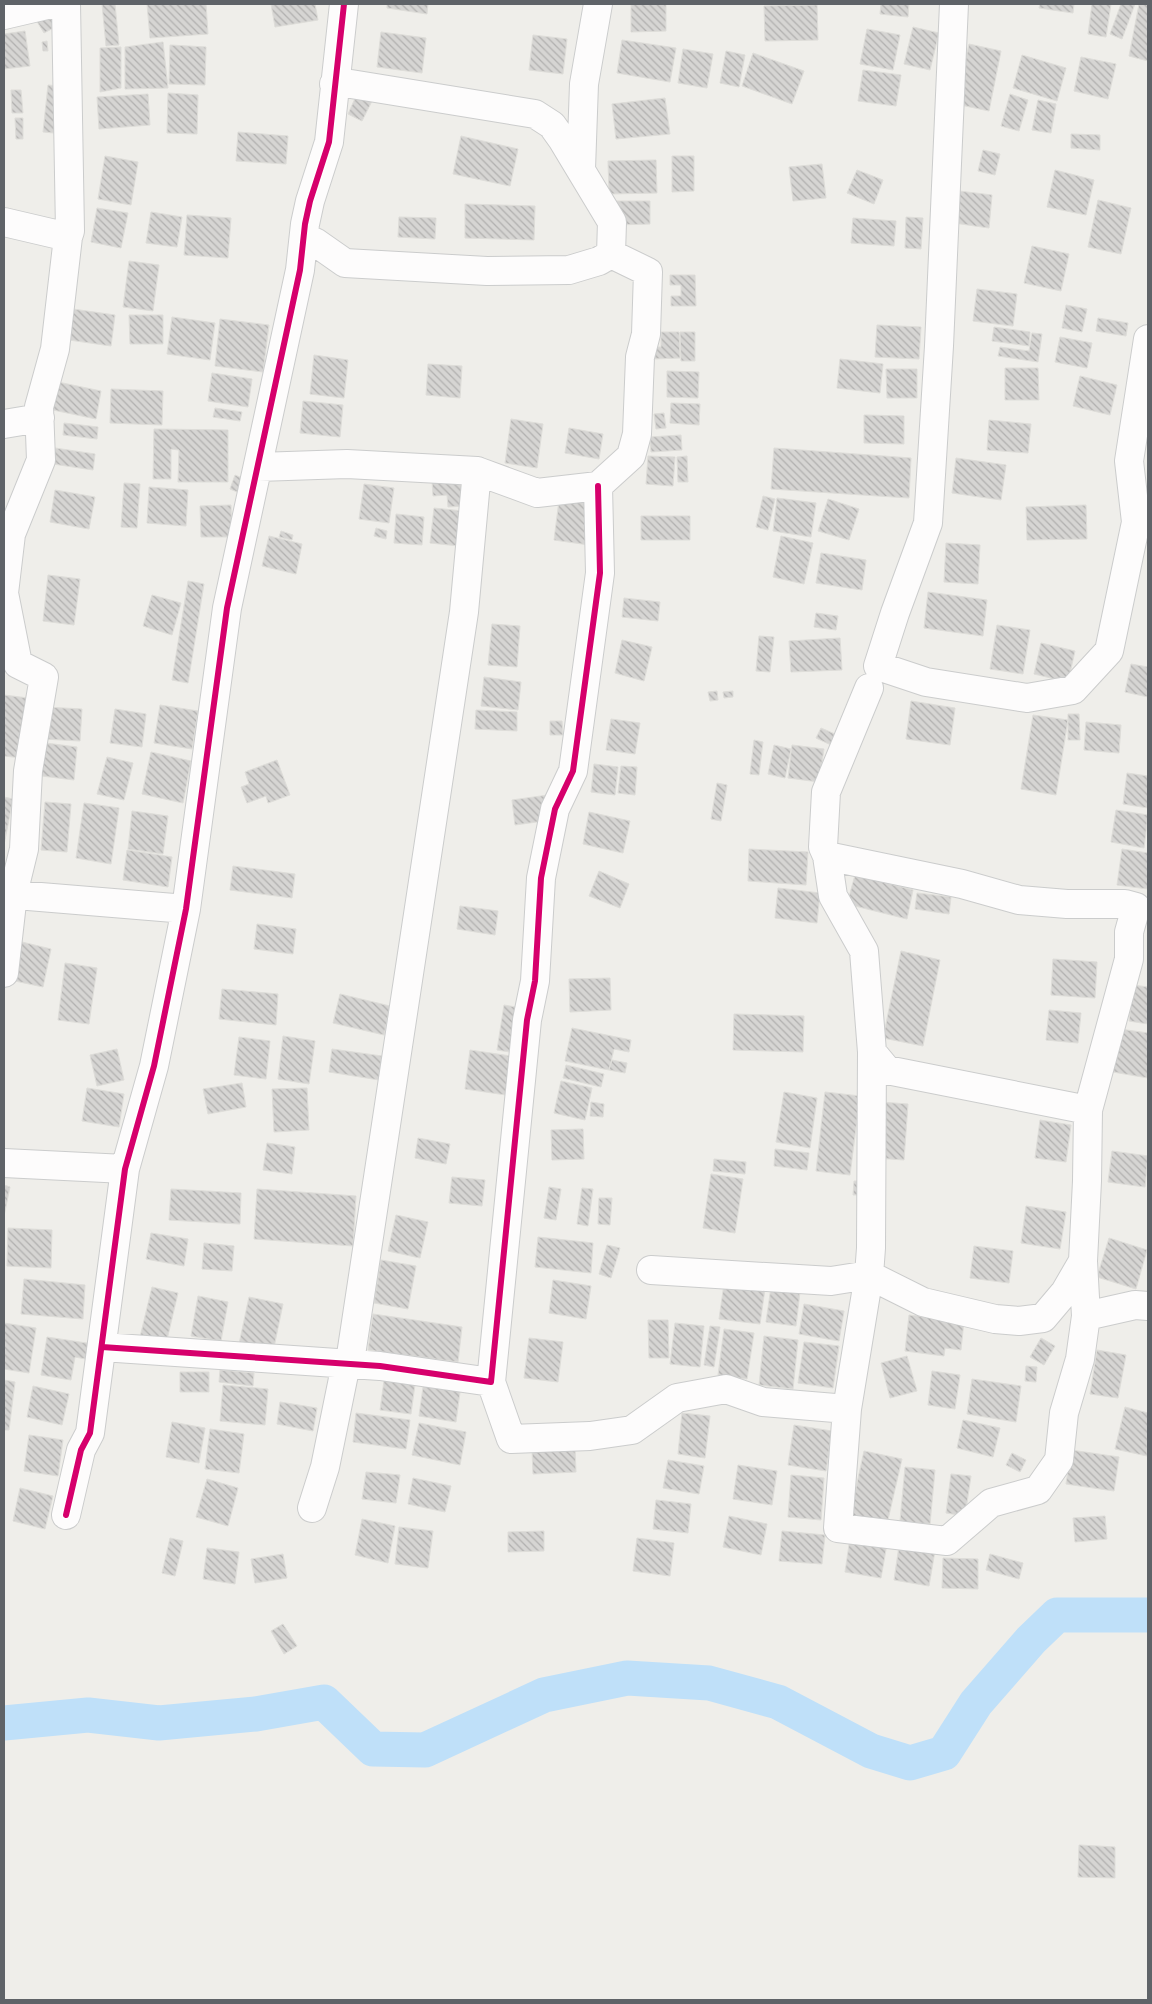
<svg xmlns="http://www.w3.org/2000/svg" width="1152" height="2004" viewBox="0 0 1152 2004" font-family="Arial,sans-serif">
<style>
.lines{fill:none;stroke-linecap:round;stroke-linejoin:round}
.river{stroke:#bfe0f9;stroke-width:35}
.building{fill:url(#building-back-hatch);stroke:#deddd9}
.minor-casing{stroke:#cbcccc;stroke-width:30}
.minor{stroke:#fdfcfc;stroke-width:28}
.cycleway-casing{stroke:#fff;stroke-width:9}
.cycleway{stroke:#d6006c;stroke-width:6}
</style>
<defs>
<pattern id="building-back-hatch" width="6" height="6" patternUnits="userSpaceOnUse" patternTransform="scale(1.25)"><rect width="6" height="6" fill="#d6d5d3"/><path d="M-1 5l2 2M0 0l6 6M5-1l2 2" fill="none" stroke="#b1b0af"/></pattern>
</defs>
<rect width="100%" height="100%" fill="#efeeea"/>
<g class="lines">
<path class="river" d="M4 1723 88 1715 159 1723 256 1714 324 1702 373 1749 425 1750 544 1695 627 1678 709 1683 778 1702 871 1751 910 1763 944 1753 976 1703 1031 1640 1057 1615H1148"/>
</g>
<path class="building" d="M102 4H115L119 45 106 46Z
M147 4H206L208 34 150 38Z
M271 4H315L318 20 275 27Z
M387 4H428L427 14 387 8Z
M631 4H666V31L631 32Z
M881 4H909L908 17 880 14Z
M1040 4H1074L1073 13 1039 8Z
M1092 4H1111L1106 37 1088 34Z
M1121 4H1135L1122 39 1110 34Z
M1139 4H1148V61L1129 56Z
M817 5 818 40 765 41 764 6Z
M54 11 61 24 44 33 36 20Z
M913 27 939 33 930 70 904 64Z
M867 29 900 35 893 70 860 64Z
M25 31 30 66 4 69V34Z
M381 32 426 38 422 73 377 67Z
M533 35 567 39 563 74 529 70Z
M622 40 676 48 670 82 617 73Z
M47 41 48 51H43L42 42Z
M163 42 168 88 125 89V47Z
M969 44 1001 51 989 111 956 104Z
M170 45 206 47 205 85 169 84Z
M121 47V88L100 92V48Z
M683 49 713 54 707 88 678 83Z
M726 51 745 55 739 87 720 83Z
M753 53 804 71 792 104 742 86Z
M1022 55 1066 68 1057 101 1013 88Z
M1081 57 1116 64 1108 99 1074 91Z
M863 70 901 75 896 106 858 101Z
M48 85 59 86 54 133 43 132Z
M11 90H21L23 113H12Z
M168 93 198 95 197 134 167 133Z
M148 94 150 125 99 129 97 97Z
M357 94 372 101 362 121 348 114Z
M1010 94 1028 100 1019 131 1001 126Z
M665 98 670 134 616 139 612 104Z
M1038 100 1056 104 1051 133 1032 130Z
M15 118H23V139H16Z
M238 132 288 136 286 164 236 161Z
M1071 134 1100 135V150L1071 148Z
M461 136 518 149 510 186 453 174Z
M983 150 1000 154 995 175 978 171Z
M105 156 138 162 131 205 98 199Z
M672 156H694V191L672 192Z
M656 160 657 193 609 194 608 161Z
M822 164 826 198 793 201 789 167Z
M857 170 883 180 874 204 847 193Z
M1055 170 1094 180 1086 215 1047 207Z
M959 191 992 195 989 228 954 223Z
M1098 200 1131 208 1121 254 1088 247Z
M613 201H650V224L614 225Z
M465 204 535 206 534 240 465 238Z
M97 208 128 213 121 248 91 242Z
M151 212 182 217 177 247 146 243Z
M187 215 231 218 228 258 184 255Z
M399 217 436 218 435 239 398 237Z
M906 217 923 218 921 249 905 248Z
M853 218 896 221 894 246 851 243Z
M1032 246 1069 254 1061 291 1024 283Z
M129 261 159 265 153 311 123 307Z
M670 275H695L696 306H671V296H681V285H670Z
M977 289 1017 294 1013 326 973 321Z
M1066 305 1087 309 1082 332 1062 328Z
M73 309 115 315 111 346 69 340Z
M129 315H163V344H130Z
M172 317 215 323 210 360 167 354Z
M1098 318 1128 323 1126 336 1096 331Z
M220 319 269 325 263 372 215 366Z
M877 325 921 327 919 359 875 357Z
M994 327 1030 332 1029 346 992 341Z
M661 332H679L680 358 653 359V347H661Z
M680 332H695V361H681Z
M1032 333 1042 334 1038 362 998 356 1000 347 1029 351Z
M1060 337 1092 343 1087 368 1055 362Z
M314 355 348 360 344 398 310 394Z
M840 359 883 364 880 393 837 388Z
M428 364 462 366 460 398 426 395Z
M1005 368H1038L1039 400H1005Z
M886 369H917V398H887Z
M667 371 699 372 698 398 667 397Z
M212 373 252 379 248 407 208 401Z
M1080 376 1117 385 1110 415 1073 406Z
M58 382 101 391 96 419 53 410Z
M111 389 163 391 162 425 110 423Z
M303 401 343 405 340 437 300 433Z
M671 403 700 404 699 425 670 423Z
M215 408 242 412 240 421 213 417Z
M664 413 666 428 656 429 654 414Z
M864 415 904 416V444L864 443Z
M511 419 543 424 537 468 505 463Z
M989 420 1031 424 1028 453 987 450Z
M64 423 98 427 97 439 63 435Z
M569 428 603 434 599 459 565 453Z
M154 429 228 430V482H178L179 450 171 449V479H153Z
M681 435 682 450 651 452 650 437Z
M55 448 95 454 93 470 53 464Z
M774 448 911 458 909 498 771 489Z
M648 456 675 457 673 486 646 484Z
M687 456 688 482H678L677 457Z
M956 458 1006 465 1001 500 952 493Z
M235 475 247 480 242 494 230 489Z
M462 478 465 506 448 507 447 495 433 496 432 481Z
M124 483 140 484 137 528 121 527Z
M364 484 394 488 389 523 359 519Z
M149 487 188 490 186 526 147 523Z
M55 490 95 497 89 529 50 522Z
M763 496 775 499 768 530 756 527Z
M777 498 816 503 811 537 773 531Z
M828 499 859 509 849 540 818 531Z
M559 500 594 504 589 545 554 540Z
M231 505 232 537H201L200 506Z
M1086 505 1087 539 1027 540 1026 507Z
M434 508 463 511 459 546 430 543Z
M396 514 424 517 422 545 394 543Z
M641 516H690V540H641Z
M376 528 387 531 386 539 374 536Z
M281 531 293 535 292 540 279 537Z
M269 536 302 544 296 574 262 566Z
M781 536 813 543 804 584 773 577Z
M946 543 980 545 978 584 944 582Z
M821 553 866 560 862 590 816 583Z
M48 575 80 579 74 625 43 621Z
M188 581 204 584 188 683 172 680Z
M928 592 987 600 983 636 924 628Z
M152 595 181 603 172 635 143 626Z
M624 598 660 602 658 621 622 617Z
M816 613 838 616 836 630 814 627Z
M492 624 520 626 517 667 488 665Z
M997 625 1030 630 1023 674 990 669Z
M759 636 774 637 770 672 756 671Z
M840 638 842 670 791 672 789 641Z
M622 640 652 647 644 681 615 673Z
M1041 643 1075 651 1068 682 1034 674Z
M1131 664 1148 667V697L1125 692Z
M484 677 521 682 518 710 481 706Z
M717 691 718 700 710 701 708 692Z
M733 691V697L724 698 723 692Z
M4 695 28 698 22 758 4 756Z
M911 701 955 708 950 745 906 739Z
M160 705 198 711 192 749 154 743Z
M45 707 82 709 80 741 44 739Z
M115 709 146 714 142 747 110 743Z
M476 710 517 712V731L475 729Z
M1068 714H1079L1080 740H1068Z
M1033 715 1068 720 1056 795 1021 789Z
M611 719 640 723 635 754 606 750Z
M550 721H562L563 735H550Z
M1086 722 1121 725 1119 753 1084 750Z
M821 728 835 734 831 745 816 738Z
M754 740 763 742 759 775 750 774Z
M38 742 77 747 74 780 34 775Z
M774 745 791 749 785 778 768 774Z
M792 745 824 749 819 782 788 778Z
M151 752 191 761 183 803 142 794Z
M107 757 133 763 124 800 97 794Z
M277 760 290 795 268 803 266 796 247 803 241 787 249 784 245 772Z
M594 764 618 767 615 795 591 792Z
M621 766 637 767 635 795 618 793Z
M1127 773 1148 776V808L1123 804Z
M717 783 727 785 721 821 711 819Z
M548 795 551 820 515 825 512 800Z
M4 797 13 799 4 845Z
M45 802 71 804 67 852 41 850Z
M84 803 119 808 111 864 76 858Z
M1116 810 1148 815 1144 848 1111 842Z
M132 811 168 816 163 854 128 849Z
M589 812 630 821 623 853 583 844Z
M749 849 808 852 806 885 748 881Z
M1122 849 1148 853V889L1117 885Z
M127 850 172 857 168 887 123 880Z
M233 866 295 874 292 898 230 890Z
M599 871 629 884 620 908 589 896Z
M855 875 913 890 907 919 847 904Z
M778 888 820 893 817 923 775 918Z
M917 893 951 897 949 914 915 909Z
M460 906 498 911 495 935 457 929Z
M257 924 296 929 293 954 254 949Z
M22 942 51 949 43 987 15 981Z
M901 951 940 960 923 1046 883 1038Z
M1053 959 1097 962 1095 998 1051 995Z
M65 963 97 968 89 1024 58 1020Z
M610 978 611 1010 570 1012 569 979Z
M1133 985 1148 987V1024L1129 1021Z
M222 989 278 994 276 1025 219 1019Z
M340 994 390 1006 384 1035 333 1023Z
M504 1005 522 1008 516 1053 497 1050Z
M1049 1010 1081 1013 1078 1043 1046 1040Z
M734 1014 804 1016 803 1052 733 1050Z
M572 1028 631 1040 629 1052 614 1049 609 1070 565 1061Z
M1120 1029 1148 1033V1078L1113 1072Z
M283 1036 315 1041 309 1084 278 1079Z
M239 1037 270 1041 266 1079 234 1075Z
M117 1049 124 1080 97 1086 90 1055Z
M332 1049 382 1056 379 1080 329 1072Z
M470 1050 511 1056 506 1095 465 1089Z
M612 1060 627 1063 625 1073 609 1070Z
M566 1065 604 1074 601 1087 563 1078Z
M561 1081 592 1088 585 1120 554 1113Z
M242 1083 246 1107 208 1114 203 1089Z
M87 1088 124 1094 119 1127 82 1121Z
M307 1088 309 1130 274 1132 272 1089Z
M784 1092 817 1098 810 1148 776 1142Z
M825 1092 860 1096 850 1175 816 1171Z
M591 1102 604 1104 603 1117 590 1116Z
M880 1102 908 1104 904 1160 876 1158Z
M1040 1120 1071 1125 1066 1162 1035 1158Z
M583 1129 584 1159 552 1160 551 1130Z
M418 1138 450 1144 446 1164 415 1158Z
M267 1143 295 1147 292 1174 263 1170Z
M775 1149 809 1153 807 1170 774 1166Z
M1112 1151 1148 1156 1145 1187 1108 1182Z
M714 1159 746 1162 745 1174 713 1171Z
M711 1174 743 1179 735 1233 703 1228Z
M452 1177 485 1180 482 1206 449 1203Z
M854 1181H864L863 1195H853Z
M4 1185 10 1187 4 1216Z
M549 1187 561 1189 556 1220 544 1218Z
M582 1188 593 1189 588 1226 577 1224Z
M171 1189 241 1193 240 1224 169 1220Z
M257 1189 356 1196 353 1246 254 1239Z
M599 1198H612L610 1225 598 1224Z
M1026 1206 1066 1212 1060 1249 1021 1243Z
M396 1215 428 1222 420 1258 388 1251Z
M8 1228 52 1230 51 1268 7 1266Z
M151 1233 188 1239 184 1266 146 1259Z
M538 1237 593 1243 591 1273 535 1267Z
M1109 1238 1147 1250 1136 1289 1097 1277Z
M204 1243 234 1246 232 1271 202 1269Z
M607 1245 620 1248 611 1278 599 1274Z
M974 1246 1013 1251 1009 1283 970 1278Z
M381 1260 416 1266 408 1309 374 1303Z
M24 1279 85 1285 83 1319 21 1314Z
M553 1280 591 1286 586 1319 549 1313Z
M724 1284 765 1289 760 1324 719 1319Z
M152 1287 178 1293 166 1344 140 1337Z
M771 1287 800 1292 796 1326 766 1322Z
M198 1296 228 1302 221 1341 191 1336Z
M249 1297 283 1304 273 1352 239 1344Z
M804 1304 844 1311 839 1341 799 1334Z
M373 1314 462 1327 458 1362 368 1350Z
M909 1315 964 1321 961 1350 945 1348 944 1356 905 1351Z
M648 1320H668L669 1358H649Z
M4 1323 36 1328 29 1373 4 1369Z
M675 1323 704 1326 700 1367 670 1364Z
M710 1326 720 1327 714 1367 704 1365Z
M724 1329 754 1333 747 1379 718 1375Z
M764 1336 798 1340 793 1389 759 1385Z
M47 1337 93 1344 91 1360 75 1357 71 1380 41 1375Z
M529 1338 563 1342 558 1382 524 1378Z
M1041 1338 1055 1346 1044 1365 1030 1357Z
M804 1342 839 1346 833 1388 798 1383Z
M1097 1350 1126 1355 1118 1398 1090 1394Z
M907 1356 917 1391 890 1398 881 1363Z
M1026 1366 1037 1367 1036 1382 1025 1381Z
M220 1370 254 1373 253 1386 219 1382Z
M932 1371 960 1375 955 1409 928 1405Z
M180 1372H209V1392H180Z
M385 1373 416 1377 411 1414 380 1410Z
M972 1379 1021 1386 1016 1422 967 1414Z
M4 1380 15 1382 9 1430H4Z
M424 1380 461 1385 456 1422 419 1416Z
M223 1385 268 1389 265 1425 220 1421Z
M33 1386 69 1394 62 1425 27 1417Z
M280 1402 317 1408 313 1431 277 1424Z
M1125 1407 1148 1413 1147 1456 1115 1449Z
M356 1413 410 1420 406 1449 353 1442Z
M682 1413 710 1416 705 1458 678 1454Z
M963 1420 1000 1428 993 1457 957 1448Z
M172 1422 205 1428 199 1463 166 1457Z
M419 1423 466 1432 460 1465 412 1455Z
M794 1425 832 1431 826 1471 788 1465Z
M210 1429 244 1434 239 1473 205 1469Z
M29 1435 63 1440 58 1476 24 1471Z
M575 1448 576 1472 533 1474 532 1450Z
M1071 1450 1119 1457 1114 1491 1066 1484Z
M864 1451 902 1459 887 1524 850 1515Z
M1012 1453 1026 1460 1020 1472 1006 1465Z
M668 1460 704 1466 699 1494 663 1488Z
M738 1465 777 1471 772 1505 733 1499Z
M905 1467 935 1470 930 1524 900 1521Z
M366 1472 400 1475 396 1503 362 1499Z
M951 1474 971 1476 965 1516 946 1513Z
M791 1475 824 1478 821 1520 788 1517Z
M413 1478 451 1486 445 1512 408 1504Z
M207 1479 238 1488 228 1526 196 1517Z
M20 1488 53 1496 45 1529 13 1521Z
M656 1500 691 1504 688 1533 653 1529Z
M729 1516 767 1524 761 1555 723 1547Z
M1105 1516 1107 1539 1075 1542 1073 1518Z
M362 1519 395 1526 388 1563 355 1555Z
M399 1527 433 1531 428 1568 395 1564Z
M544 1531V1551L508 1552V1532Z
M782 1531 825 1535 822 1564 779 1561Z
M170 1538 183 1541 175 1576 162 1573Z
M637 1538 674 1543 670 1576 633 1571Z
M850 1538 887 1544 881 1578 845 1572Z
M899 1546 935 1551 929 1586 894 1580Z
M207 1548 239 1552 235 1584 203 1579Z
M283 1554 287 1578 255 1583 251 1559Z
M990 1554 1023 1563 1019 1579 986 1570Z
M943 1558 978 1559V1589L942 1588Z
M283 1624 297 1646 284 1654 271 1631Z
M1079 1845 1115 1847V1878L1078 1877Z"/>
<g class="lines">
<defs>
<path id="minor" d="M66 4 70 231 68 237
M954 4 939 346 928 523 895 613 878 666 926 682 1027 698 1073 690 1109 651 1136 522 1129 461 1148 339
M4 15 51 4
M581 169 584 84 598 4
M4 222 68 237 55 349 39 407 41 460 11 534 4 593 18 664 44 677 28 771 24 849 13 894 4 973
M303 242H315L345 263 487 271 569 270 599 261 611 254
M4 424 40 418
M258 467 347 464 477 471 537 493 598 486 631 456 637 434 640 357 646 334 648 272 611 254 612 222 562 139 552 125 535 114 351 84H334
M869 688 826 792 823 847 827 856 833 896 864 951 872 1052
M827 856 962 884 1019 900 1067 904H1125L1136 907 1129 932V959L1088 1110 1087 1181 1083 1261 1086 1316 1080 1359 1064 1413 1059 1460 1038 1490 991 1503 947 1541 838 1528 847 1409
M4 894 186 909
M4 1163 125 1169
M651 1270 831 1281 869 1275 923 1302 995 1319 1019 1321 1043 1318 1065 1292 1083 1261
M1086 1316 1135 1305 1148 1306
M102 1347 380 1366 491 1382 527 1020 535 981 541 878 555 809 573 771 600 573 598 486
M491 1382 511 1439 590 1436 632 1430 677 1398 726 1389 763 1402 847 1409 869 1275 871 1248 872 1052 887 1070 1088 1110
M312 1508 325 1467 346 1364 351 1355 464 612 477 471
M66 1515 81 1450 90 1433 125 1169 154 1066 186 909 227 608 300 270 305 224 310 201 329 142 344 4"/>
</defs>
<use href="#minor" class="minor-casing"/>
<use href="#minor" class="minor"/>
<defs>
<path id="cycleway" d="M102 1347 380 1366 491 1382 527 1020 535 981 541 878 555 809 573 771 600 573 598 486
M66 1515 81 1450 90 1433 125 1169 154 1066 186 909 227 608 300 270 305 224 310 201 329 142 344 4"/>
</defs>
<use href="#cycleway" class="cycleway-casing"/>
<use href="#cycleway" class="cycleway"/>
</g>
<rect width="1152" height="2004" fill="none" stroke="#5f6368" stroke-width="10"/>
</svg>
